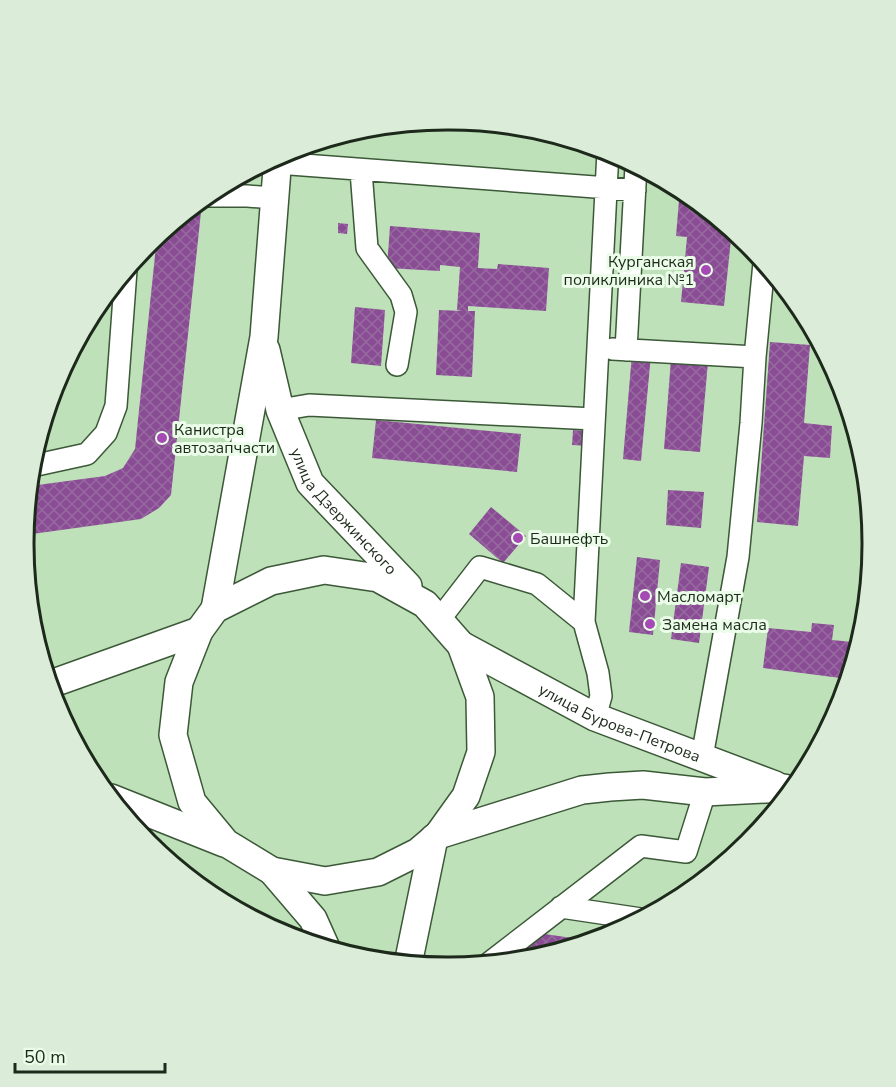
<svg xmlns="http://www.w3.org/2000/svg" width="896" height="1087" viewBox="0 0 896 1087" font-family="'Nunito Sans',sans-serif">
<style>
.building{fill:url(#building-cross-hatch)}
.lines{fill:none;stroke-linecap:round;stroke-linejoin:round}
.minor-casing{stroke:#3b5837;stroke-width:24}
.major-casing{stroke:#3b5837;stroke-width:30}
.minor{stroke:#fff;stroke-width:21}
.major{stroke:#fff;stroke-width:27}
.poi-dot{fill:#a54ab5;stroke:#ebfde9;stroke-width:2}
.labels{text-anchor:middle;stroke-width:6;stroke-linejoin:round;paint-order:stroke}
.poi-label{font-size:16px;fill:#1d2a1b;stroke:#ebfde9;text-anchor:start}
.street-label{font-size:16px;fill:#1d2a1b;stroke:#ebfde9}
.rim{fill:none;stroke:#1d2a1b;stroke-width:3}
</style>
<defs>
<pattern id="building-cross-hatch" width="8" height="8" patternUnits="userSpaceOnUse" patternTransform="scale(1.5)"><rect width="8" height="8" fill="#8a4d95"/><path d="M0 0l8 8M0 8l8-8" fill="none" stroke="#966a9e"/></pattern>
</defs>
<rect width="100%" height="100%" fill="#bfe1ba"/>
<path class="building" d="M680 189 732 230 724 306 681 302 687 237 676 236Z
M188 211 201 212 171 495 159 508 141 519 25 535 30 486 105 476 123 468 135 449 157 236Z
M338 223 348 224 347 234 338 233Z
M390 226 480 233 478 268 497 269 498 264 549 268 546 311 468 306V311H475L472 377 436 375 439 310 463 311 457 310 460 267 440 265V271L387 268Z
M792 298 801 308V309L791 308Z
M355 307 385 310 381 366 351 363Z
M770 342 810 345 804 423 832 426 830 458 804 456 798 526 757 522Z
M632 354 651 355 641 461 623 459Z
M671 359 708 362 700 452 664 449Z
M376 420 521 434 517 472 372 458Z
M573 430 589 431 588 446 572 445Z
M668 490 704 492 701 528 666 525Z
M491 507 526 536 503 563 469 534Z
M869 520 872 544 864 627 848 679 763 668 768 628 811 632 812 623 834 625 832 640 853 642Z
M637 557 660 560 653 635 629 632Z
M681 563 709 567 699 643 671 639Z
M531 932 593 941 527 960Z"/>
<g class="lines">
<defs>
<path id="minor" d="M277 163 635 190
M361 171 367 248 401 295 406 312 397 365
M207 196H247L274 198
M612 349 755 357
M626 350 636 166
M280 410 309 405 594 419
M32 466 87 454 106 433 116 406 126 270
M439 620 480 567 537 584 584 622
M595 717 601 696 598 673 584 622 608 151
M702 757 738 557 751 423 755 357 764 263
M561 907 641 919
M488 964 641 846 686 852 705 792"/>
<g id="major">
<path id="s1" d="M266 350 280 410 310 483 408 586"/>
<path d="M324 570 378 578 425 604 461 645 480 697 481 752 466 796 438 835 418 852 378 872 325 881 272 871 226 843 192 802 173 735 179 682 199 631 215 609 271 581Z"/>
<path d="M215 609 264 337 278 156"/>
<path id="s2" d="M461 645 595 717 775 785"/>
<path d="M50 684 59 681 199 631"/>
<path d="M111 798 224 843"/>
<path d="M438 835 582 790 610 787 643 785 705 792 784 788 792 790"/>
<path d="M272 871 313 919 326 948"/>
<path d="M408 964 434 838"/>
</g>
</defs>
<use href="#minor" class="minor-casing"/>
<use href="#major" class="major-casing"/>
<use href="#minor" class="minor"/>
<use href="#major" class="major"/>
</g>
<g class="poi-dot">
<circle cx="706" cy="270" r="6"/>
<circle cx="162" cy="438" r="6"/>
<circle cx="518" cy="538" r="6"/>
<circle cx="645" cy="596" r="6"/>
<circle cx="650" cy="624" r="6"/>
</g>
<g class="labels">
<g class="poi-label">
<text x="694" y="267" text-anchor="end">Курганская<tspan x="694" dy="18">поликлиника №1</tspan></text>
<text x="174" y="435">Канистра<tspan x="174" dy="18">автозапчасти</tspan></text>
<text x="530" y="544">Башнефть</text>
<text x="657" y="602">Масломарт</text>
<text x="662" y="630">Замена масла</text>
</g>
<g class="street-label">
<text dy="6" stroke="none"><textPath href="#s1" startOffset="183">улица Дзержинского</textPath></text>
<text dy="6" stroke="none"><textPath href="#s2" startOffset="177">улица Бурова-Петрова</textPath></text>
</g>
</g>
<path d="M0 0H896V1087H0ZM447 130H449A413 413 0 0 1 862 543V544A413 413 0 0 1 449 957H447A413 413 0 0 1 34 544V543A413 413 0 0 1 447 130Z" fill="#dbecd9" fill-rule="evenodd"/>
<path class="rim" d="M447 130H449A413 413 0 0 1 862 543V544A413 413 0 0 1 449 957H447A413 413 0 0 1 34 544V543A413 413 0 0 1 447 130Z"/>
<path d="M15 1063v9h150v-9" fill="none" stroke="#1d2a1b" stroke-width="3"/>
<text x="24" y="1063" font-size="18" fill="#1d2a1b" stroke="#ebfde9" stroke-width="4.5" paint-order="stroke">50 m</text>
</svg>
